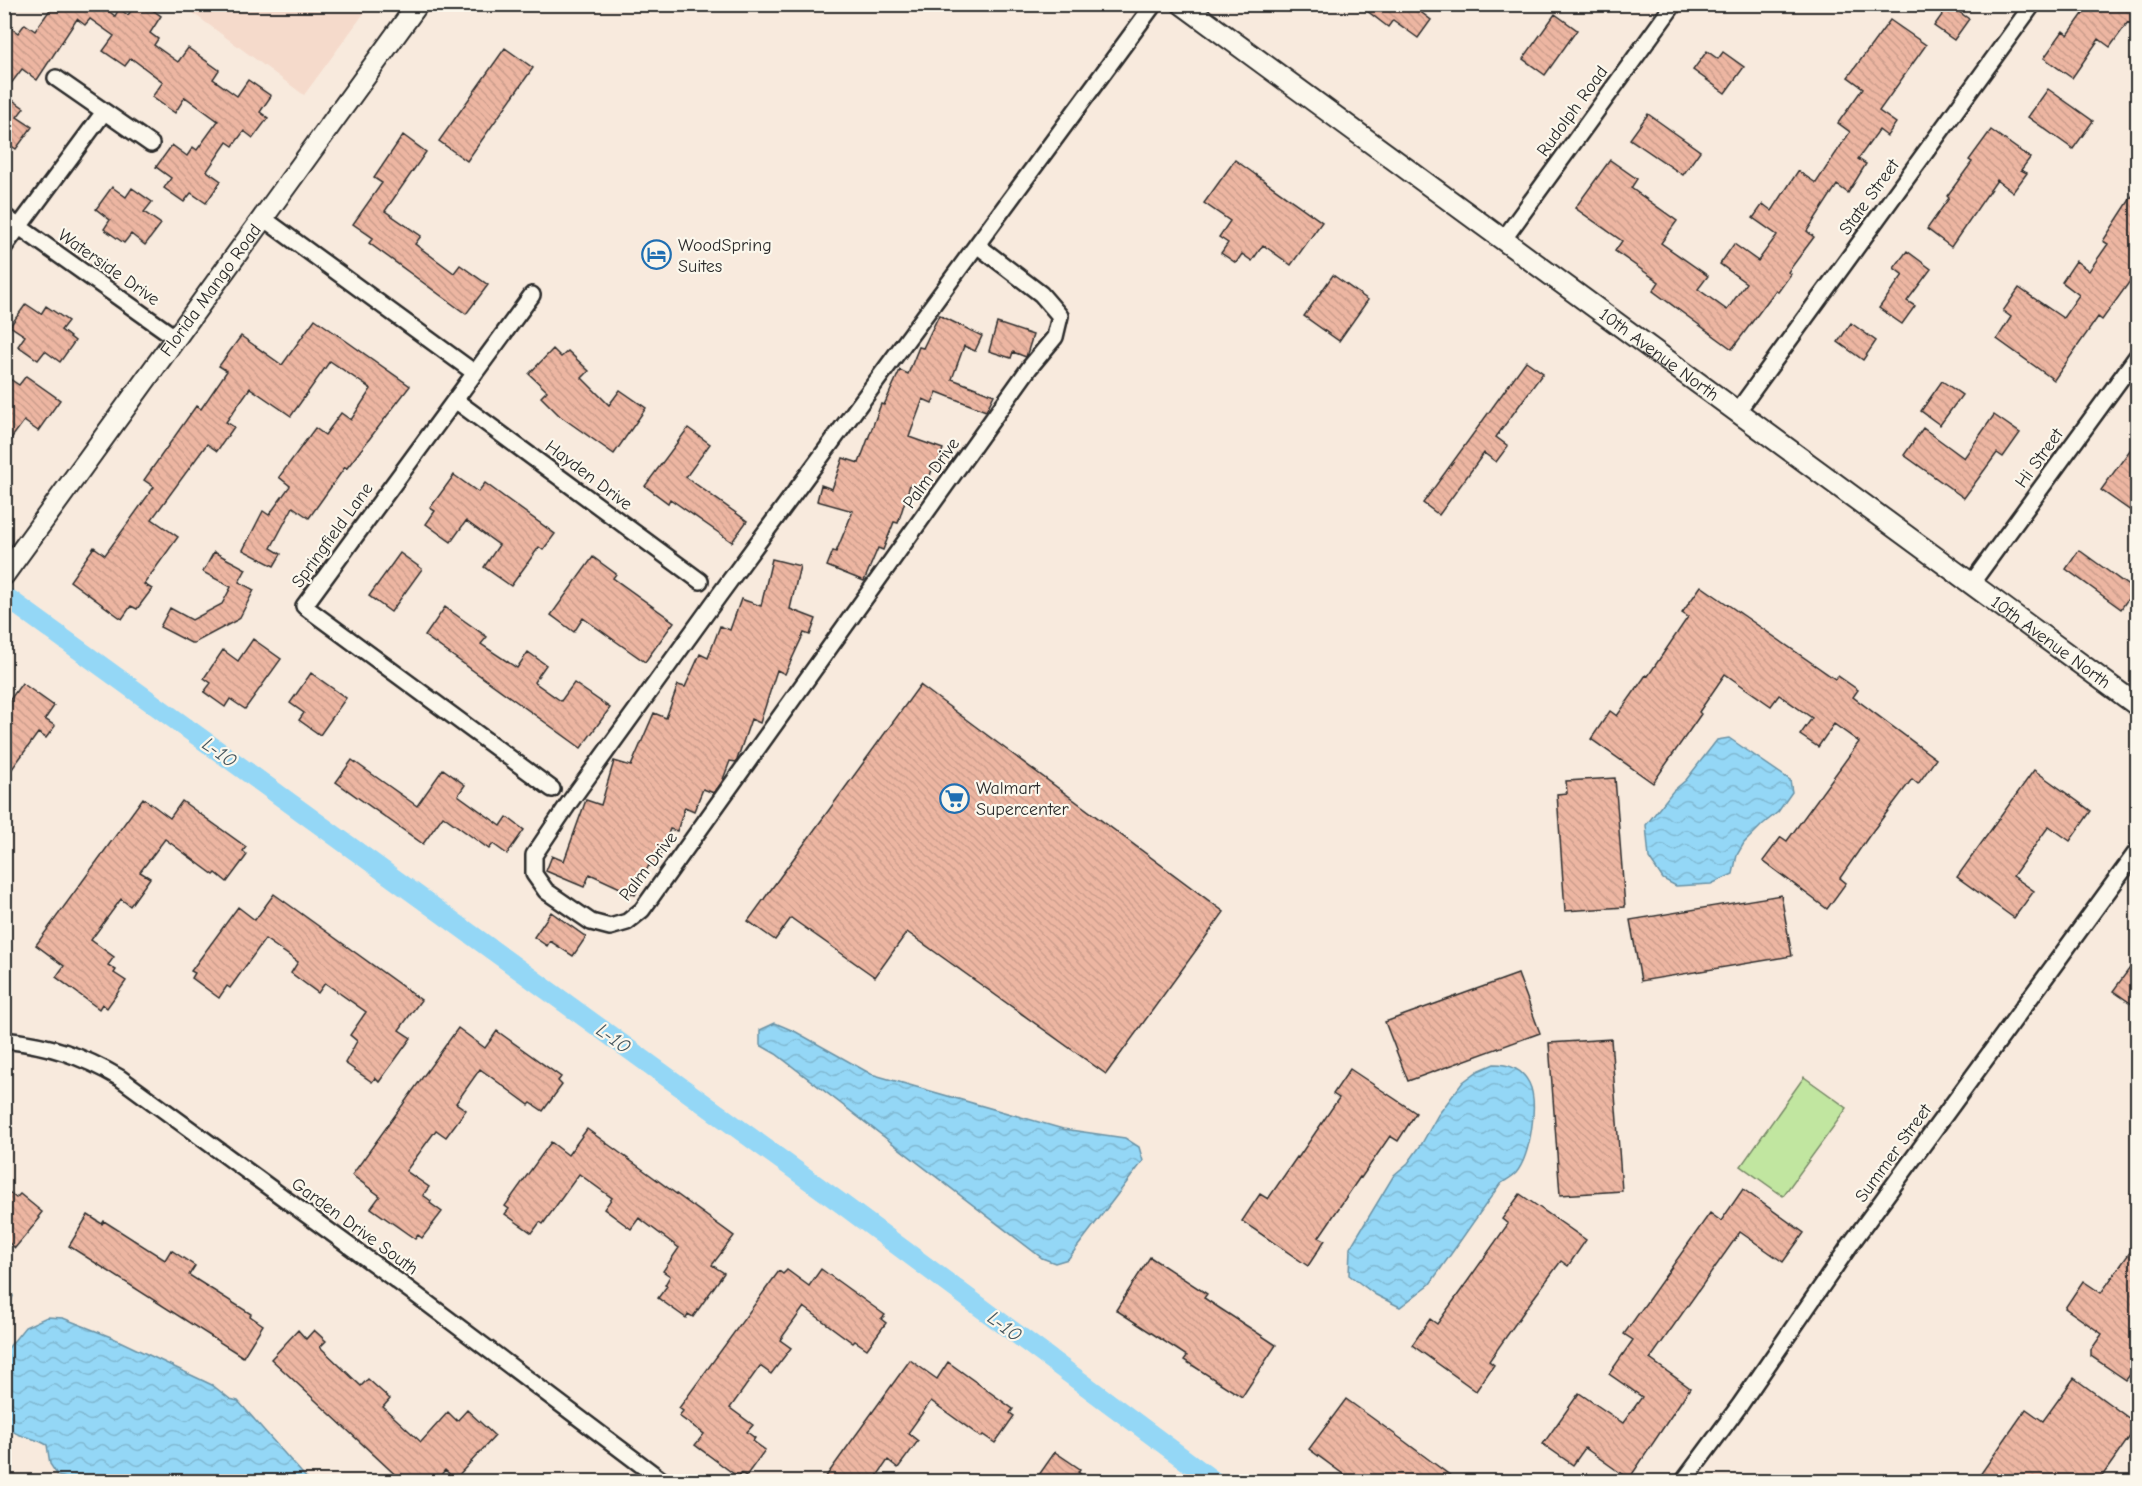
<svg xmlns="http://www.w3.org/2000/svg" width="2142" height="1486" viewBox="0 0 2142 1486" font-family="'Comic Neue',sans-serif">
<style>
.built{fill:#f5dacb}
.garden{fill:#c1e6a0;stroke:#768866;stroke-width:1.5}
.water{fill:url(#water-waves);stroke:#6a92a5;stroke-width:1.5}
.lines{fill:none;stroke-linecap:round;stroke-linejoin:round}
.canal{stroke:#94d7f6;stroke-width:20}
.building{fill:url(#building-back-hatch);stroke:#2b2b2b;stroke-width:1.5}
.minor-casing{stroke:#2b2b2b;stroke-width:20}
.tertiary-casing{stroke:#2b2b2b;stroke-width:24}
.minor{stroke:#fbf7ec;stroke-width:15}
.tertiary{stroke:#fbf7ec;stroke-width:20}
.labels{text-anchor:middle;stroke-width:4.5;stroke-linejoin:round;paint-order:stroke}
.street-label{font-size:18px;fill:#2b2b2b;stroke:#fbf7ec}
.poi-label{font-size:18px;fill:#2b2b2b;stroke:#fbf7ec;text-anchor:start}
.water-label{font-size:20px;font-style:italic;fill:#45565e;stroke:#fbf7ec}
</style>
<defs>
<pattern id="water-waves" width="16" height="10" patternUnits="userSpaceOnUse" patternTransform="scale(1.5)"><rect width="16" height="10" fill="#94d7f6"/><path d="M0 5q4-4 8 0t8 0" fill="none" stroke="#80b9d3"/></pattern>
<pattern id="building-back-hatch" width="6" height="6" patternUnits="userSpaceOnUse" patternTransform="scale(1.5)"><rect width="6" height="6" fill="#edb6a2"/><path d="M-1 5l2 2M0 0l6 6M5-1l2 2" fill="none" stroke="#cb9d8c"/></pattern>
</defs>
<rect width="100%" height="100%" fill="#f8eadd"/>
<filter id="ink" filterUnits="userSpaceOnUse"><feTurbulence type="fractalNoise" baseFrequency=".0167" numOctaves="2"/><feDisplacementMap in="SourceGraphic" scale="12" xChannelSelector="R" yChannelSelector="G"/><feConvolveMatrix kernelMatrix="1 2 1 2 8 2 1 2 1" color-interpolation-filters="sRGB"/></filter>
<g filter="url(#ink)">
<path class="built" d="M182 5H370L304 95Z"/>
<path class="garden" d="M1804 1077 1847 1108 1783 1196 1741 1166Z"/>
<path class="water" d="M1729 738 1790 780 1792 792 1778 812 1763 824 1744 843 1737 855 1733 874 1711 884 1676 886 1663 879 1649 858 1646 825 1673 791 1686 780 1717 740Z
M775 1023 796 1032 871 1074 1063 1129 1125 1138 1139 1147 1143 1161 1068 1259 1055 1263 1042 1258 776 1054 760 1045V1030Z
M1494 1064C1508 1064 1522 1069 1529 1083 1539 1103 1530 1156 1516 1173 1512 1177 1505 1181 1500 1184L1430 1284 1400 1307 1376 1295 1349 1275 1350 1248 1394 1175 1408 1163 1421 1145 1438 1115 1463 1082 1478 1071Z
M5 1276 10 1278 8 1289 13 1296 9 1305 5 1308Z
M47 1317 63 1318 111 1337 212 1385 230 1399 238 1401 309 1481 83 1482 58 1476 50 1464 47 1445C31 1435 18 1439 5 1425V1352L25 1327Z"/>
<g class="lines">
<path class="canal" d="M9 599 842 1204 1215 1482"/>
</g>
<path class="building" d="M54 4H100L115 16 119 9 128 15 136 4H144L161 16 150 33 158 39 154 45 178 62 188 48 219 70 213 79 237 96 248 80 271 96 260 112 268 118 253 138 244 131 233 146 227 142 207 171 221 181 206 203 191 193 184 202 164 188 171 178 156 167 172 145 187 156 193 147 197 150 218 121 185 97 175 113 152 97 163 82 131 58 125 66 103 51 114 36 90 19 85 25 77 19 37 80 22 69 4 93V23L18 33 25 24 35 31Z
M1358 4H1410L1431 20 1418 38 1393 20 1388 27Z
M2090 4H2138V28L2128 22 2110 47 2099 39 2072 78 2044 58 2063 31 2068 35Z
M1949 5 1969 19 1954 40 1934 26Z
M1555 14 1577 30 1545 75 1523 59Z
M1890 20 1926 45 1879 111 1896 123 1887 136 1879 130 1858 159 1866 164 1848 193 1837 185 1807 231 1814 237 1788 272 1791 274 1778 292 1776 290 1732 349 1653 291 1659 282 1615 251 1622 241 1575 208 1610 160 1637 179 1631 188 1677 221 1661 243 1708 276 1698 289 1727 310 1746 283 1720 264 1734 244 1758 261 1777 235 1753 218 1763 204 1772 211 1798 171 1816 183 1850 132 1838 123 1863 88 1848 77Z
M505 48 533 68 467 161 439 141Z
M1707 51 1718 59 1723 52 1744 67 1725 93 1693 70Z
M2048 89 2093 121 2073 149 2028 117Z
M4 94 24 108 17 117 32 127 16 149 4 141Z
M1648 114 1700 151 1683 175 1630 139Z
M1991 130 2030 158 2021 170 2027 173 2013 192 1997 180 1951 247 1927 229 1949 198 1947 196 1972 162 1969 160Z
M403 135 426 152 385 211 421 236 415 244 454 273 460 265 488 285 466 314 369 243 373 238 353 224 382 183 374 178Z
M1235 160 1322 222 1291 265 1263 245 1252 261 1242 254 1236 263 1221 253 1228 243 1219 237 1230 221 1204 203Z
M112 187 126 197 132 188 152 202 144 212 161 224 145 245 131 234 124 243 104 229 110 220 96 209Z
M2138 187V270L2102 320 2098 317 2054 380 1997 339 2011 317 2003 311 2019 288 2063 318 2079 295 2062 282 2076 261 2089 271 2108 244 2103 241Z
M1907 251 1931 269 1907 301 1915 306 1902 324 1879 308 1903 275 1894 268Z
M1333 275 1368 300 1339 341 1304 316Z
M26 304 41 314 46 306 68 321 61 330 75 341 60 362 45 351 38 360 18 346 25 336 10 326Z
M939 315 982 336 975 351 964 346 952 379 994 395 986 411 937 392 932 403 923 399 909 437 943 449 936 468 933 467 925 490 910 485 898 523 894 522 883 550 878 548 864 581 827 566 833 551 836 552 853 511 817 501 821 485 832 489 843 458 859 463 881 404 884 405 900 370 908 374 919 347 923 348Z
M315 319 410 386 347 468 345 467 309 518 293 507 271 548 281 554 274 566 243 550 263 511 269 515 290 486 279 477 315 428 325 435 341 413 351 420 371 389 330 361 291 416 250 388 226 422 234 427 217 451 207 444 152 519 178 537 144 584 152 589 137 609 131 606 122 619 70 581 94 547 105 555 154 487 144 480 196 406 201 409 227 371 219 366 241 336 282 365Z
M997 323 1033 335 1026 357 1013 352 1011 358 989 351Z
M1851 323 1876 341 1863 360 1838 342Z
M553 349 561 357 568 351 589 371 582 378 609 405 620 390 646 408 614 454 560 416 541 397 547 391 529 374Z
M1526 361 1543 373 1496 437 1508 446 1496 462 1484 453 1439 515 1423 503Z
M4 375 19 385 26 376 60 400 38 431 24 421 4 448Z
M1942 381 1962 395 1940 425 1921 411Z
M1994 415 2020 433 2003 457 1997 453 1964 498 1904 455 1923 428 1964 458Z
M688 428 710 444 686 477 747 521 732 542 670 499 668 503 645 486Z
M2138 439V516L2101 490Z
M454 475 478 492 485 483 555 534 543 550 539 547 511 586 484 567 499 545 466 521 451 542 426 524 435 511 430 508Z
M2079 550 2134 590 2121 609 2066 569Z
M214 552 246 569 239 582 254 590 239 619 194 643H191L160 627 170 608 192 620 222 604 231 587 203 572Z
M400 553 422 569 391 612 369 596Z
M593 557 616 574 613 578 674 622 645 662 583 618 574 632 551 615Z
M772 559 800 566 790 609 816 619 810 635 804 633 785 674 777 670 760 723 751 719 737 760 736 762 730 761 722 782 714 793 703 789 694 811 685 807 677 831 670 829 656 868 649 865 635 895 590 874 584 887 546 871 552 856 564 861 586 800 601 805 614 761 631 766 654 713 666 718 678 685 685 687 700 654 708 658 720 626 730 630 741 599 761 606Z
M1701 586 1835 679 1838 676 1858 690 1853 697 1936 759 1918 784 1912 779 1869 836 1840 878 1846 883 1827 909 1763 861 1781 837 1787 841 1859 742 1834 724 1818 747 1800 735 1812 718 1779 695 1771 706 1725 674 1699 712 1701 714 1653 783 1591 739 1610 711 1617 716 1646 675 1648 676 1688 617 1682 613Z
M445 607 487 637 481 644 517 668 528 652 546 665 534 682 561 701 574 683 610 708 581 748 425 636Z
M253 639 281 659 245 709 230 699 225 707 204 692 211 683 204 678 223 650 238 661Z
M311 673 346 698 320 735 299 720 304 713 290 703Z
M22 683 54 706 45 719 55 726 46 738 38 733 4 780V708Z
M920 685 1224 912 1106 1074 907 932 875 977 791 918 775 940 748 921Z
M352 760 417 806 443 769 465 785 458 795 501 826 507 817 524 830 507 854 493 844 489 849 443 816 423 844 336 782Z
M2034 770 2091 811 2070 841 2049 826 2013 876 2034 891 2014 918 1957 877Z
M1615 778 1625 907 1565 911 1557 794 1567 793 1566 781Z
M143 798 170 818 182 801 246 847 243 851 247 855 227 882 216 873 214 875 165 839 140 872 150 878 130 906 121 899 91 940 114 957 108 965 116 970 114 973 126 981 107 1008 102 1004 99 1009 56 977 64 966 36 945Z
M274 894 421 1000 399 1030 411 1038 379 1082 375 1078 372 1082 345 1063 357 1041 350 1035 366 1012 325 983 318 993 291 973 298 962 265 939 230 988 227 986 219 998 192 978 195 973 191 971 238 907 255 920Z
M1781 895 1792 956 1641 981 1630 920Z
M551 912 586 937 573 956 550 941 547 946 534 937Z
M2138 957V1008L2113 991Z
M1518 974 1540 1033 1408 1081 1385 1022Z
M458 1028 485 1048 497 1031 561 1077 558 1081 562 1085 543 1111 531 1103 529 1105 480 1069 456 1103 466 1110 446 1137 436 1130 406 1171 429 1187 423 1195 431 1201 430 1203 442 1212 422 1238 418 1235 415 1239 371 1208 380 1196 352 1175Z
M1611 1039 1622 1191 1560 1195 1549 1043Z
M1350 1069 1416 1113 1398 1141 1390 1136 1361 1178 1360 1177 1319 1237 1325 1240 1308 1266 1242 1221 1260 1194 1268 1199 1297 1157 1298 1158 1339 1098 1333 1094Z
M587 1129 734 1236 712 1265 724 1273 693 1317 688 1314 686 1318 658 1298 667 1286 665 1285 670 1276 663 1271 679 1248 639 1218 631 1229 604 1209 612 1198 579 1174 543 1224 540 1222 532 1233 505 1214 509 1209 505 1206 551 1142 568 1155Z
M4 1188 16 1198 20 1194 42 1212 38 1217 40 1218 15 1248 4 1239Z
M1743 1189 1804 1233 1783 1262 1740 1232 1650 1359 1690 1388 1629 1479 1585 1448 1573 1465 1543 1444 1579 1393 1623 1423 1642 1397 1609 1374 1633 1340 1624 1334 1710 1213 1721 1221Z
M1520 1194 1586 1240 1568 1266 1561 1261 1530 1303 1489 1361 1494 1365 1476 1391 1412 1345 1430 1319 1437 1324 1467 1282 1508 1224 1502 1219Z
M88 1215 102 1224 104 1221 165 1260 171 1250 195 1266 189 1275 251 1314 250 1316 263 1325 243 1357 69 1246Z
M2138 1241V1364L2126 1380 2091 1356V1350L2102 1334 2065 1308 2083 1281 2101 1293Z
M1150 1257 1207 1294 1204 1298 1276 1345 1242 1397 1184 1360 1187 1356 1116 1310Z
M821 1269 885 1315 881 1319 886 1323 867 1349 855 1341 853 1343 804 1307 780 1340 791 1348 771 1374 760 1366 730 1408 753 1425 747 1432 755 1438 753 1441 765 1450 746 1476 741 1473 738 1477 695 1445 704 1434 679 1416 683 1411 679 1408 779 1271 783 1274 787 1270 809 1286Z
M298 1330 306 1339 314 1330 326 1341 320 1347 361 1386 368 1379 390 1399 383 1407 421 1442 448 1412 457 1421 467 1410 495 1436 455 1479 445 1470 435 1482H403L271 1359Z
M910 1360 937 1379 948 1362 1013 1409 1010 1413 1014 1416 995 1443 983 1435 981 1437 931 1401 908 1433 918 1441 898 1468 888 1460 873 1482H822Z
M2074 1378 2138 1425 2098 1482H1975L2026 1409 2043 1421Z
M1346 1399 1400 1438 1459 1482H1354L1309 1449Z
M1055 1452 1080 1469 1078 1472 1091 1482H1034Z"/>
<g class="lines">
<defs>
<path id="minor" d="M56 78 151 144
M4 216 176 338
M263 218 475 373
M1503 240 1674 4
M977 245 1041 294 1060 316 1055 337 1030 367 642 910 627 922 610 927 591 922 546 891 534 874V855L569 803 720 594 1154 4
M4 247 104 112
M532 295 304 606 552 789
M455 400 700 581
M1737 412 2033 4
M1971 584 2138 355
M4 1040C49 1045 81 1055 120 1078L415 1294 664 1482
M1683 1482 1740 1405 1850 1245 2138 850"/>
<g id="tertiary">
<path id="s1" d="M1182 4 2138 706"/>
<path id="s2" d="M4 575 418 4"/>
</g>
</defs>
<use href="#minor" class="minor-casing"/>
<use href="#tertiary" class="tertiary-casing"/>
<use href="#minor" class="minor"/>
<use href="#tertiary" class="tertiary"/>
</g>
</g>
<defs>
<symbol id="hotel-ring" viewBox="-11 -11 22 22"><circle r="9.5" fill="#fbf7ec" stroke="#1f6fb2" stroke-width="1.5"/><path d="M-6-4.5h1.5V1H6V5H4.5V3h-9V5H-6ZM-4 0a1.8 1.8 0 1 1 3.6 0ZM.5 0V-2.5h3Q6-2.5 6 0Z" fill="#1f6fb2"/></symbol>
<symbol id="supermarket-ring" viewBox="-11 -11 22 22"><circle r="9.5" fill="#fbf7ec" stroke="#1f6fb2" stroke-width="1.5"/><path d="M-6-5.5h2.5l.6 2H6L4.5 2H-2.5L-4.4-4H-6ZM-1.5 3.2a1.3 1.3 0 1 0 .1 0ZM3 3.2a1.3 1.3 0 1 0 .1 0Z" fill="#1f6fb2"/></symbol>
</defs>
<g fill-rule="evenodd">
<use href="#hotel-ring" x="640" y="238" width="33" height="33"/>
<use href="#supermarket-ring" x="938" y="782" width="33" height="33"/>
</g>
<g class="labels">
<g class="street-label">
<text transform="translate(1572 111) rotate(-54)" y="6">Rudolph Road</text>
<text transform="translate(1869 197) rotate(-54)" y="6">State Street</text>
<text transform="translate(109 267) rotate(35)" y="6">Waterside Drive</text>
<text dy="6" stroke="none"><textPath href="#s2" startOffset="352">Florida Mango Road</textPath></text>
<text dy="6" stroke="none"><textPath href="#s1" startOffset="592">10th Avenue North</textPath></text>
<text transform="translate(2039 458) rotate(-54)" y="6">Hi Street</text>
<text transform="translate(931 473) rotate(-54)" y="6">Palm Drive</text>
<text transform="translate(589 475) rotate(37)" y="6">Hayden Drive</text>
<text transform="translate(332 535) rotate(-54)" y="6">Springfield Lane</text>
<text dy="6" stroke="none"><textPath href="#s1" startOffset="1078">10th Avenue North</textPath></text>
<text transform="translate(648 866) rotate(-52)" y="6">Palm Drive</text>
<text transform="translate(1893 1153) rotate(-54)" y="6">Summer Street</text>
<text transform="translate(355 1226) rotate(36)" y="6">Garden Drive South</text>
</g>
<g class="poi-label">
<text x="678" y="251">WoodSpring<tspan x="678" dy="21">Suites</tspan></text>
<text x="976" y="794">Walmart<tspan x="976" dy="21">Supercenter</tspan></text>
</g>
<g class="water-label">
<text transform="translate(220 752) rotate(36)" y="7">L-10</text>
<text transform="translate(614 1038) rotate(36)" y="7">L-10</text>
<text transform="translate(1005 1326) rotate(37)" y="7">L-10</text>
</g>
</g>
<rect width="2142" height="1486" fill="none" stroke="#fbf7ec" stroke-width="24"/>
<rect x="12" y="12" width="2118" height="1462" fill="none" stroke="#2b2b2b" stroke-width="2" filter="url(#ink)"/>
</svg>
